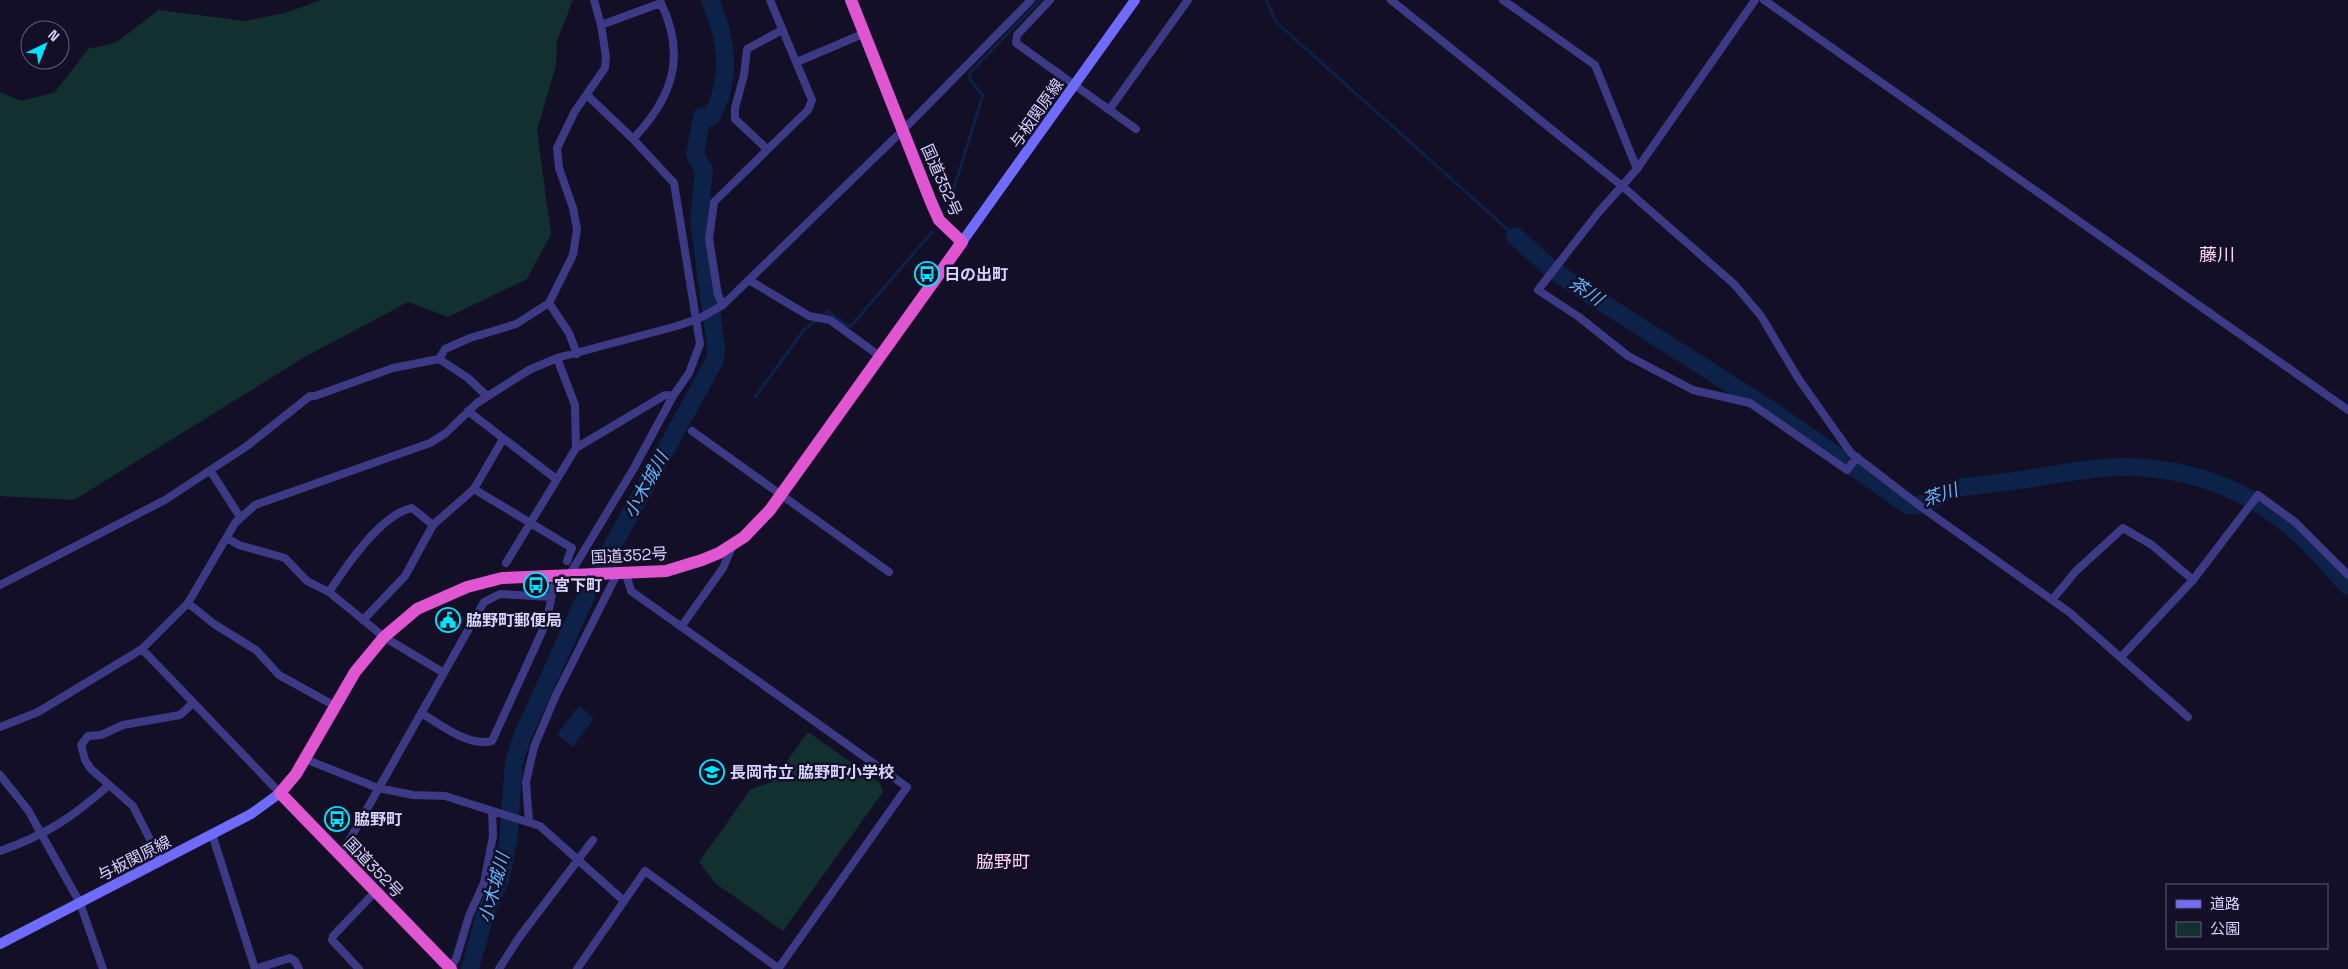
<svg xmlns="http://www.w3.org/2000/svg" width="2348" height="969" viewBox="0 0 2348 969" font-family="'Space Grotesk','Noto Sans JP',sans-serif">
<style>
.green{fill:#12302f}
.water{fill:#0c2248}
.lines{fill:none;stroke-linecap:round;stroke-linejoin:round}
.stream{stroke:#0c2248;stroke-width:3}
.river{stroke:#0c2248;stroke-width:18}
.minor{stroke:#3d3a85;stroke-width:8}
.secondary{stroke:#6f6bff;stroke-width:10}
.trunk{stroke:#e055d1;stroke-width:12}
.labels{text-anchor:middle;stroke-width:5;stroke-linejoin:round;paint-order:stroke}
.street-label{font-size:16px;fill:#d9d4ff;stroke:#130f26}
.poi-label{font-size:16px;font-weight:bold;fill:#d9d4ff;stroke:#130f26;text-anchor:start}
.neighbourhood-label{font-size:18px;fill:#ffd6f0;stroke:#130f26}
.water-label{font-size:18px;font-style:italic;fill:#62b6ff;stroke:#130f26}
</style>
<rect width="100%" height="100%" fill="#130f26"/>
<path class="green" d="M321 0H573L557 41 556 66 537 130 551 234 527 279 448 317 408 302 303 358 74 500 0 496V92L21 101 55 92 88 49 115 43 159 10 245 21 285 13Z
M808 732 880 783 883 792 783 931 715 883 699 862 751 789 772 782Z"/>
<path class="water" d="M579 706 594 718 573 747 557 734Z"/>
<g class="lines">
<path class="stream" d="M1266 0 1276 22 1515 236
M947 210 983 95 970 80V73L1040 0
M825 313 827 311 848 326H851L932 232
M755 397 804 330 816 320"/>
<path class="river" d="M1515 236 1548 266 1570 282 1771 410 1908 505C1924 508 1937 496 1950 490 1957 487 1965 487 1972 486 2013 483 2052 474 2092 469 2168 460 2245 483 2301 536 2318 551 2332 569 2348 586
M470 969 485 915 500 880 504 862 508 843 514 762 522 737 591 585 715 360 716 347 699 220 704 170 695 155 702 117H711C733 78 727 39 710 0"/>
<path class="minor" d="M1050 0 1017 35 1016 43 1136 129
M1391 0 1622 186 1734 284 1761 316 1798 378 1851 453 1920 506 2069 612 2188 717
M1503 0 1595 65 1637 169
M1755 0 1637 169 1598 213 1538 290 1579 317 1628 356 1693 390 1750 403 1847 470 1857 457
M1764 0 2348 410
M601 25 661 3C687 57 672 98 633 139
M797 62 865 33
M1109 110 1188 0
M767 149 735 119V108L744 75 747 49 782 30
M749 280 809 316 830 320 881 357
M549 303 569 333 577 354
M723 305 718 295 709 239 714 202 808 110 812 100 770 0
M557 358 575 405 576 448
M439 359 445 349 470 338 516 324 549 303 573 255 577 229 573 208 559 168 557 148 575 111 605 68 606 57 601 25 594 0
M468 411 556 479
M692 431 889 572
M210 470 240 517
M474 489 572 548 567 561
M227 538 239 545 285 558 307 581 329 592
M506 563 576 448 665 395 673 396
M570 574 634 468 673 396 689 373 700 344 674 183 633 139 587 95
M626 574 631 591 907 787 778 969
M0 585 165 500 247 446 310 396H315L393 368 439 359 468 378 487 396
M2052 600 2076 571 2123 528 2152 545 2193 580
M188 603 214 624 256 650 279 675 335 706
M363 620 405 576 433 525
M681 627 723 568 732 547
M142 649 280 793
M2121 657 2193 580 2258 495 2295 522 2348 575
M444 673 384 637 329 592C346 566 381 514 412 508L433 525 474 489 503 439
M421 713C440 724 468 747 492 741L546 623 554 586
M0 727 38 712 142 649 188 603 235 523 255 505 430 443 446 433 477 403 529 370 557 358 677 326 700 318 723 305 903 130 1031 0
M305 759 378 788 413 795 445 796 540 826 624 901
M0 775 28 810 80 903 103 969
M529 822 526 782 534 747 556 695 617 574
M212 834 255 969
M0 851C46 835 73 817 109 785
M341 855 484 602 500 594 551 597
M161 861 133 806 91 769 85 760 81 745 88 736 101 735 123 725 180 715 193 703
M450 968 456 959 469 916 484 883 493 836 492 811
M255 969 290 958 295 961 299 969
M359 969 332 940 333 936 375 892
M499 969 518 939 593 840
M577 969 645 871 778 968"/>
<path class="secondary" d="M962 242 1135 0
M0 944 251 814 280 793"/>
<path class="trunk" d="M451 969 280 793 296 774 355 672 384 637 417 609 467 587 502 578 666 571 702 560 719 553 744 537 770 510 962 242 939 220 931 202 851 0"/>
</g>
<defs>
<symbol id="bus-ring" viewBox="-11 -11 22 22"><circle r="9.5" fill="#130f26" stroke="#00e5ff" stroke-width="1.5"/><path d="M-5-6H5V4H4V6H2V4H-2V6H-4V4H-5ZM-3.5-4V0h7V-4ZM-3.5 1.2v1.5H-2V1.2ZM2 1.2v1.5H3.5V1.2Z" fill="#00e5ff"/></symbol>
<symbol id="civic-ring" viewBox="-11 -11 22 22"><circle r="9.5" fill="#130f26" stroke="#00e5ff" stroke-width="1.5"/><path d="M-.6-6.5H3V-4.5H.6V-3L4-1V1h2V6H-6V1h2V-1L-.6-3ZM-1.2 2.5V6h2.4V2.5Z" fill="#00e5ff"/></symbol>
<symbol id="school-ring" viewBox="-11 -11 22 22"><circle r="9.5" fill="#130f26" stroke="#00e5ff" stroke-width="1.5"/><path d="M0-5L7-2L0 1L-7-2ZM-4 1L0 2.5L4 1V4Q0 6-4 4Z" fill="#00e5ff"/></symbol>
</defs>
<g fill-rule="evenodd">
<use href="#bus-ring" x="913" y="260" width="28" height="28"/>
<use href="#bus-ring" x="522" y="571" width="28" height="28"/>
<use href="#civic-ring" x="434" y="606" width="28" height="28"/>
<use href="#school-ring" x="698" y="758" width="28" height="28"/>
<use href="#bus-ring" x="323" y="805" width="28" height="28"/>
</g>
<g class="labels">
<g class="street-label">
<text transform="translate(1036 113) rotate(-55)" y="6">与板関原線</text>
<text transform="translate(942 180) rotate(66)" y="6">国道352号</text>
<text transform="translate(629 555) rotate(-3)" y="6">国道352号</text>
<text transform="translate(134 858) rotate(-27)" y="6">与板関原線</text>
<text transform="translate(374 867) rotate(46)" y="6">国道352号</text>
</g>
<g class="poi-label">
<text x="944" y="280">日の出町</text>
<text x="554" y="591">宮下町</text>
<text x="466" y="626">脇野町郵便局</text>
<text x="730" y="778">長岡市立 脇野町小学校</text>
<text x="354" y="825">脇野町</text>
</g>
<g class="neighbourhood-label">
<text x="2217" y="261">藤川</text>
<text x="1003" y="868">脇野町</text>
</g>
<g class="water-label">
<text transform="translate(1586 291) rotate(34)" y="6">茶川</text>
<text transform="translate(646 485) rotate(-61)" y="6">小木城川</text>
<text transform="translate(1940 495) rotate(-19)" y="6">茶川</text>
<text transform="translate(494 888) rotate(-75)" y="6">小木城川</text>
</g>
</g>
<rect x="2166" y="884" width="162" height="65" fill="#130f26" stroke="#625e7d"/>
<rect x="2176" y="900" width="25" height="8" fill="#6f6bff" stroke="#625e7d"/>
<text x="2210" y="909" font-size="15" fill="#d9d4ff">道路</text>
<rect x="2176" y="922" width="25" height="15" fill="#12302f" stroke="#625e7d"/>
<text x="2210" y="934" font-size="15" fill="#d9d4ff">公園</text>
<g transform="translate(45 45) rotate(43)"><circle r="24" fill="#130f26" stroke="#625e7d"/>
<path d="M0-4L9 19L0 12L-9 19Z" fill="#00e5ff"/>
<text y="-8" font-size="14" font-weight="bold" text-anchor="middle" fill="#d9d4ff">N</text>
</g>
</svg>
